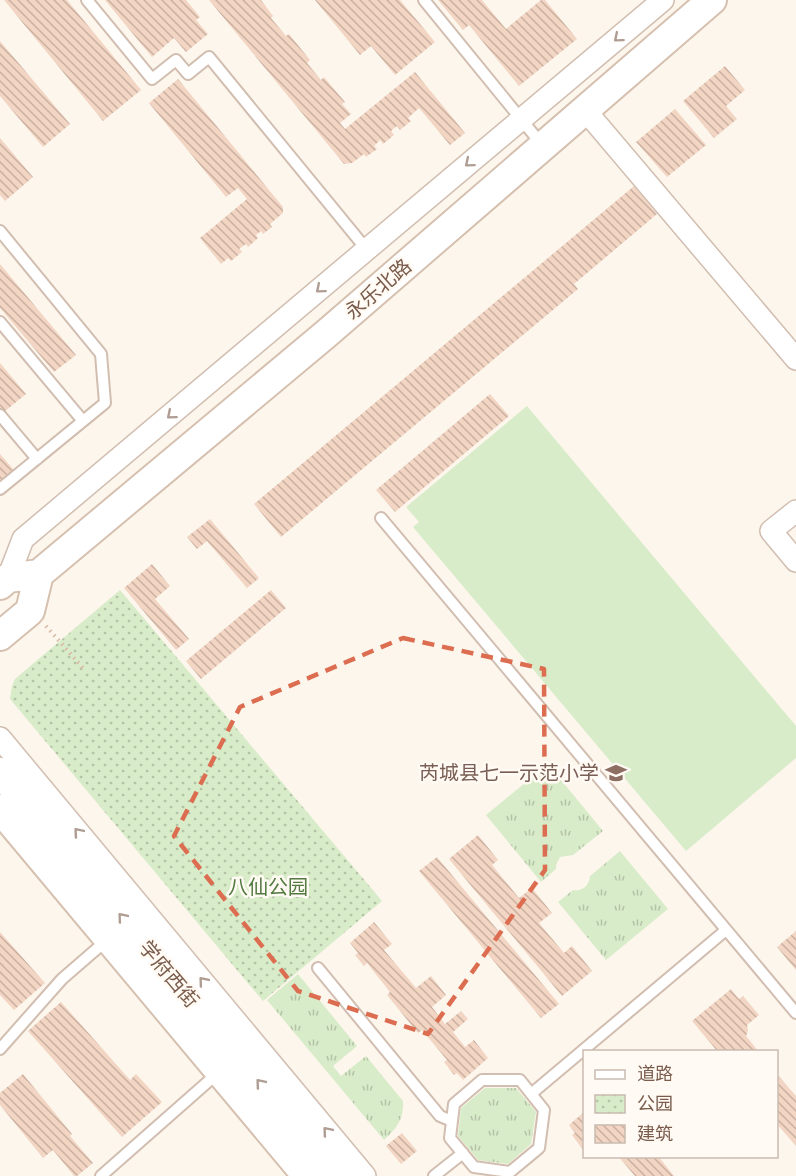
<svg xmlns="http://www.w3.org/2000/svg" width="796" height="1176" viewBox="0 0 796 1176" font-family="'Asap Condensed','Noto Sans SC',sans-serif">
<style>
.grass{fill:url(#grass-tufts)}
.park{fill:url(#park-dots)}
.garden{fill:#d8ecc9}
.building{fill:url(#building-back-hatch)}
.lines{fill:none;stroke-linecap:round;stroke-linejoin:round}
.lane-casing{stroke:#d1beb0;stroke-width:14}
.street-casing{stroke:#d1beb0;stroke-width:24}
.secondary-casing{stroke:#d6c0b0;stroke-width:32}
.path{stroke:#d9b8a5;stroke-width:4;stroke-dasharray:1.5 4.5;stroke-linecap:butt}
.lane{stroke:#fff;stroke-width:10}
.street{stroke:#fff;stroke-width:21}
.secondary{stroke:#fff;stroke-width:28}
.oneway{stroke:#af9d94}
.marked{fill:none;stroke:#dc6d51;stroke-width:4.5;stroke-dasharray:12 8;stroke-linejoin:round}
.labels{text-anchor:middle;stroke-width:5;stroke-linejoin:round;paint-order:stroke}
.street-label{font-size:20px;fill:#7a5c4d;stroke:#fffaf3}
.education-label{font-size:20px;fill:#785e54;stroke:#fffaf3;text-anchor:end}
.park-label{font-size:20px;fill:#537a41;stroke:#fffaf3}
</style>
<defs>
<pattern id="grass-tufts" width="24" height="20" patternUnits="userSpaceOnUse" patternTransform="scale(1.5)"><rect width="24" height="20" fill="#d8ecc9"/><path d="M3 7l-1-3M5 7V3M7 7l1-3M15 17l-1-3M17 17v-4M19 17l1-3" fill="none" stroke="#b4c2a5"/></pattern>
<pattern id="park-dots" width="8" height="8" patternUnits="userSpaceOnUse" patternTransform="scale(1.5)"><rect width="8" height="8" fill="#d8ecc9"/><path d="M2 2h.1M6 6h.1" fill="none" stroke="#b4c2a5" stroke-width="1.8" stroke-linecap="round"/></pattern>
<pattern id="building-back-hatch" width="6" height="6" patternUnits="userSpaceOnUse" patternTransform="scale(1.5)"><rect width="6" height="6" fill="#f3d5c3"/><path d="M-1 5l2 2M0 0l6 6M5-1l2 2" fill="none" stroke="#cab0a1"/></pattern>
</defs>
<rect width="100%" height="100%" fill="#fdf6ec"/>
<path class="grass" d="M548 764 603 831 573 855 560 857 556 865V869L541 882 486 815Z
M620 851 668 909 606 960 558 902 573 890C583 891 589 886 590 876Z
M298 974 357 1046 333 1066 341 1076 366 1056 403 1101C404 1119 397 1128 384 1140L267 1000Z
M485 1088H516L536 1112 531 1144 508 1164 478 1160 458 1136 461 1108Z"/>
<path class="park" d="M120 590 382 901 263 1001 10 699 12 686 15 679Z"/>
<path class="garden" d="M527 406 796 726V758L686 851 413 527 419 522 406 507Z"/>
<path class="building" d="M4 0H67L141 90 103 121Z
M105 0H186L200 17 196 20 208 34 186 52 174 38 152 57Z
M209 0H261L273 16 271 18 286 36 289 34 310 60 307 63 321 80 324 77 345 102 342 104 351 114 340 123 345 129 415 72 465 133 450 145 419 108 408 118 411 121 400 130 397 126 391 131 394 135 383 144 380 140 374 146 377 149 366 157 364 154 352 163 344 164Z
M315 0H400L435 42 395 75 371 46 360 55Z
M438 0H482L506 29 541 0H545L577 39 519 86 469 25 463 30Z
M0 41 70 124 43 147 0 96Z
M725 66 745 90 726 106 737 119 714 138 683 101Z
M178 79 283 207V213L270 224 272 227 263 234 261 231 256 235 258 238 248 247 246 244 239 249 242 252 231 261 228 258 221 264 200 238 247 199 238 188 226 197 149 103Z
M675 109 706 145 667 177 636 142Z
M0 138 33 177 5 201 0 195Z
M634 186 657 214 574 284 578 289 281 537 254 504Z
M0 264 76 355 54 372 0 308Z
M0 363 26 394 4 412 0 407Z
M490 394 509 416 395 512 376 490Z
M0 454 14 470 0 482Z
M210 519 259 578 247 588 207 541 197 549 187 537Z
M152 564 170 586 155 599 189 639 176 650 124 588Z
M271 590 286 608 201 679 186 661Z
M478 835 498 860 492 865 519 898 532 888 552 913 539 923 564 953 572 946 592 971 562 996 449 859Z
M437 857 559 1004 541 1018 419 871Z
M374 922 392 944 384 950 416 988 431 976 446 995 432 1007 445 1024 461 1011 468 1019 453 1032 465 1047 474 1040 488 1058 463 1080 457 1073 454 1075 444 1062 447 1060 422 1030 418 1033 387 995 390 992 367 963 364 966 355 955 358 953 350 943Z
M796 931V970L777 947Z
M0 932 45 983 14 1010 0 995Z
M731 989 739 999 743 996 759 1015 747 1025 748 1031 746 1036 759 1052H718L692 1021Z
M61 1002 130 1080 136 1074 162 1102 122 1137 28 1031Z
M776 1073 796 1096V1146L776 1123Z
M23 1074 72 1134 70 1136 93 1163 77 1176H74L53 1150 43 1158 0 1105V1093Z
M584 1112V1151L572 1135 575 1133 569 1125Z
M402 1133 417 1151 401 1164 386 1146Z
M618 1156H658L674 1176H635Z"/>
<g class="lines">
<defs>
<path id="lane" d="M87 0 152 79 176 60 188 74 209 57 367 250
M424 0 543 146
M0 231 101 354 105 403 0 489
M0 322 83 421
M0 415 37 459
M381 518 796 1013
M318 968 440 1116 452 1121
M0 1049 62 979 107 940
M482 1080H520L544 1110 539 1148 510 1172 474 1167 450 1138 454 1104Z
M531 1094 726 930
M101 1176 219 1072
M434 1176 463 1153"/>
<path id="street" d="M585 110 796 359
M796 511 771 531 796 561
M8 578 23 539 663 0
M0 738 365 1176"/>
<path id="secondary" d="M0 585 8 578 39 574 326 334 712 0
M0 636 30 611 39 574
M0 772 338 1176
M0 809 307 1176"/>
</defs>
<use href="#lane" class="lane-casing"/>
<use href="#street" class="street-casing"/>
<use href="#secondary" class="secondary-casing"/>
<path class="path" d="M46 626 83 668"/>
<use href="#lane" class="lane"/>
<use href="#street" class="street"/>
<use href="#secondary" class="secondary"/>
</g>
<defs><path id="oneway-chevron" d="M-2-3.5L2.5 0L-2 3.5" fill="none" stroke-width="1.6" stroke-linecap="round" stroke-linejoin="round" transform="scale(1.5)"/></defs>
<g class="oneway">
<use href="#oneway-chevron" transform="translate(618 38) rotate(140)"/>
<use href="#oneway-chevron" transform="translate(469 163) rotate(140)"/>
<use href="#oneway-chevron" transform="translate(320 289) rotate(140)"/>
<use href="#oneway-chevron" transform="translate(171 415) rotate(140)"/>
<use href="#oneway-chevron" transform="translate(78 832) rotate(-130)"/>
<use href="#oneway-chevron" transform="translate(122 917) rotate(-130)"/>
<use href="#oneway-chevron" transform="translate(203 981) rotate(-130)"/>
<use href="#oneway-chevron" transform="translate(260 1083) rotate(-130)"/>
<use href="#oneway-chevron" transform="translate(327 1131) rotate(-130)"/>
</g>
<path class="marked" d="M403 638 544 669 545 870 428 1034 298 991 174 836 240 707Z"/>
<defs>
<symbol id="school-bare" viewBox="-9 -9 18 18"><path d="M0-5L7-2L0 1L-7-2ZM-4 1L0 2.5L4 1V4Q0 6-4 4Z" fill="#8d6e63" stroke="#fffaf3" stroke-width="2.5" paint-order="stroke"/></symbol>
</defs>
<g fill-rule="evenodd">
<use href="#school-bare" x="601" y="758" width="30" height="30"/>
</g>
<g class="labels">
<g class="street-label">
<text transform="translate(378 289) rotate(-41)" y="7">永乐北路</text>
<text transform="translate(169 974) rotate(50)" y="7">学府西街</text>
</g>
<g class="education-label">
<text x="599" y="780">芮城县七一示范小学</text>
</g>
<g class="park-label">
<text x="268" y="894">八仙公园</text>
</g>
</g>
<rect x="583" y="1050" width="195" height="108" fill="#fffaf3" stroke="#cabbb1" stroke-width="1.5"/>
<rect x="595" y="1070" width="30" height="9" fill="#ffffff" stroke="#cabbb1" stroke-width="1.5"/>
<text x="637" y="1080" font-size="18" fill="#7a5c4d">道路</text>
<rect x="595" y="1095" width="30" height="18" fill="url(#park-dots)" stroke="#cabbb1" stroke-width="1.5"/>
<text x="637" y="1110" font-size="18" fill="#7a5c4d">公园</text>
<rect x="595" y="1125" width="30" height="18" fill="url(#building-back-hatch)" stroke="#cabbb1" stroke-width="1.5"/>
<text x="637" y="1140" font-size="18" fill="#7a5c4d">建筑</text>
</svg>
